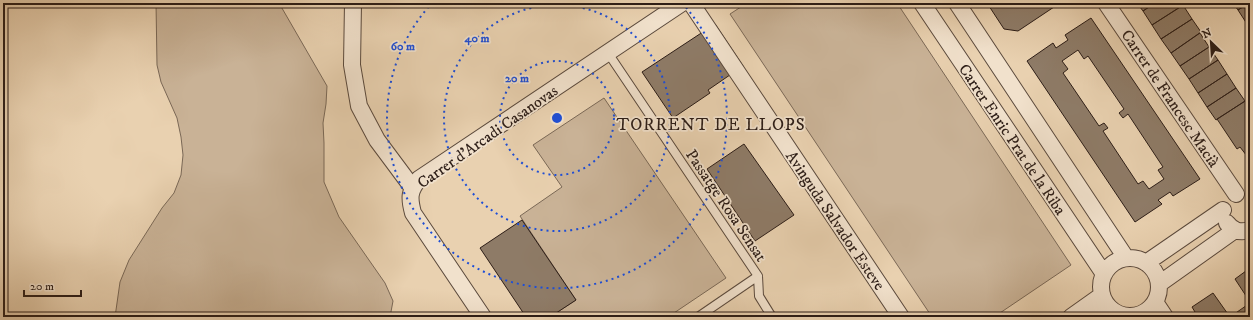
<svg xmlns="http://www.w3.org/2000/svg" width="1253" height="320" viewBox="0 0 1253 320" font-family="'IM FELL DW Pica',serif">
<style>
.green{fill:#c9b296;stroke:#7a6856}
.building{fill:#8e7b67;stroke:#2c1d17;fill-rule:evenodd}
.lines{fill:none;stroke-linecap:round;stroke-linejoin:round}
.service-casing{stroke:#5b4a3d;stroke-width:10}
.minor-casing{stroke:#5b4a3d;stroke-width:18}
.service{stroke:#f1e1cc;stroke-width:8}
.minor{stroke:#f1e1cc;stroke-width:16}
.ring{fill:none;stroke:#1d4ed8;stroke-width:2;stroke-dasharray:2 4}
.labels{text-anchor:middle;stroke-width:3.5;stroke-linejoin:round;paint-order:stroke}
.street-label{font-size:16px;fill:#2c1d17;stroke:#f1e1cc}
.neighbourhood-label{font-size:17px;letter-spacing:1px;fill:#2c1d17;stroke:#f1e1cc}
.centre{fill:#1d4ed8;stroke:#f1e1cc;stroke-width:2}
.ring-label{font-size:12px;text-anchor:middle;font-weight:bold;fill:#1d4ed8;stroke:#f1e1cc;stroke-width:3.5;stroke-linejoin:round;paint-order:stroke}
</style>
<rect width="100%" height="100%" fill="#e9d1b0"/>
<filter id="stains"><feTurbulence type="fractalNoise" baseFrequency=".005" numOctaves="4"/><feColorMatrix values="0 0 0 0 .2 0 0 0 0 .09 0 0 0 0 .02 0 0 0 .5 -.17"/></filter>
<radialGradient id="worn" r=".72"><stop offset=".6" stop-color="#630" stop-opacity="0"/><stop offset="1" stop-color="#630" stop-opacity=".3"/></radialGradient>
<path class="green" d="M156 3H279L327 86 326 104 323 123 324 143V182L339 217 385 283 393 301 390 317H115L120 282 129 260 162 208 174 193 181 175 183 155 181 137 177 118 161 82 157 65Z
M747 3H897L1071 265 994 317H932L730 14Z
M604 98 726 278 668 317H550L576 300 520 216 562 187 533 145Z"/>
<path class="building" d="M987 3H1060L1018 31 1004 29Z
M1137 3H1155L1143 11Z
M1155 3H1180L1182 6 1152 25 1143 11Z
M1233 3H1249L1238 10Z
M1249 3H1250V21L1247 24 1238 10Z
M1183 5 1192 19 1161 39 1152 25Z
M1091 18 1200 179 1173 196 1170 192 1158 200 1162 204 1135 222 1027 61 1053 43 1056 48 1068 40 1065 35ZM1078 50 1084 59 1088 56 1124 109 1119 113 1123 118 1128 114 1163 167 1158 170 1164 179 1149 189 1143 181 1138 184 1103 131 1108 128 1104 123 1099 126 1063 73 1068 69 1062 61Z
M1192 19 1201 32 1171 53 1161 39Z
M715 24 743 66 708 90 710 93 673 118 642 72Z
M1200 33 1209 47 1180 66 1171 53Z
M1209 47 1218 60 1189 79 1180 66Z
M1218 60 1227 74 1198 93 1189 79Z
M1227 74 1236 88 1207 107 1198 93Z
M1236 88 1245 101 1216 120 1207 107Z
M1250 98V160L1240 147 1237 149 1217 119Z
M744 144 794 215 755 241 707 169Z
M522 220 576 300 550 317H526L480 248Z
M1250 268V302L1235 279Z
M1213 293 1230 317H1198L1192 307Z
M1250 303V313L1244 317H1230Z"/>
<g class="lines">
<defs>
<path id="service" d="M608 53 758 276 759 296 772 317
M698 317 758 276"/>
<path id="minor" d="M353 3 352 65 359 106 377 140 412 187
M691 3 901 317
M922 3 1104 274
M957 3 1126 258
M1106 3 1236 194
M1227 223C1233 231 1240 233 1250 230
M1101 287a29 29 0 1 1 58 0a29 29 0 1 1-58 0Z
M1146 263 1223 210
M1159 284 1235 230
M1155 302 1165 317
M483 317 413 213C409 198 409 191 419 179L682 3
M1071 317 1102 295
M1097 317 1110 308"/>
</defs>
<use href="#service" class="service-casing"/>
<use href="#minor" class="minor-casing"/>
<use href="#service" class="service"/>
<use href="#minor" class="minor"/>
</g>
<g class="ring">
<circle cx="557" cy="118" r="57"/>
<circle cx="557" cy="118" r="113"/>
<path d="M682 3A170 170 0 1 1 432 3"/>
</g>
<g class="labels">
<g class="street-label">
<text transform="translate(1171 98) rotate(56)" y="6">Carrer de Francesc Macià</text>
<text transform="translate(487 136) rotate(-35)" y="6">Carrer d'Arcadi Casanovas</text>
<text transform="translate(1013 139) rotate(56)" y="6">Carrer Enric Prat de la Riba</text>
<text transform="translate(727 205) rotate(56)" y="6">Passatge Rosa Sensat</text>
<text transform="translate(836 220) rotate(56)" y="6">Avinguda Salvador Esteve</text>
</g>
<g class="neighbourhood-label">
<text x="711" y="130">TORRENT DE LLOPS</text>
</g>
</g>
<circle cx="557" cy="118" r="6" class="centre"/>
<g class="ring-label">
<text x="477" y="42">40 m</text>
<text x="403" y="50">60 m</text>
<text x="517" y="82">20 m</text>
</g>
<rect width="1253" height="320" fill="none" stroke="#e9d1b0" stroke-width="16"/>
<rect x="4" y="4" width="1245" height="312" fill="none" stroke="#2c1d17" stroke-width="2"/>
<rect x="8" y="8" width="1237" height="304" fill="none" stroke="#2c1d17"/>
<g transform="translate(1211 42) rotate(335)" stroke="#f1e1cc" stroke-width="3" paint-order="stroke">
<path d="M0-3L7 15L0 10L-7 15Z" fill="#2c1d17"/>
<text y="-6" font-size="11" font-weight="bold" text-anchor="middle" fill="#2c1d17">N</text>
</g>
<path d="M24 290v6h57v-6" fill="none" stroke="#2c1d17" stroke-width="2"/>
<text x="30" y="290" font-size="12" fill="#2c1d17" stroke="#f1e1cc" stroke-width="3" paint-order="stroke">20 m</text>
<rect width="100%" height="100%" filter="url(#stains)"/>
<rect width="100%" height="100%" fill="url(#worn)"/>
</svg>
